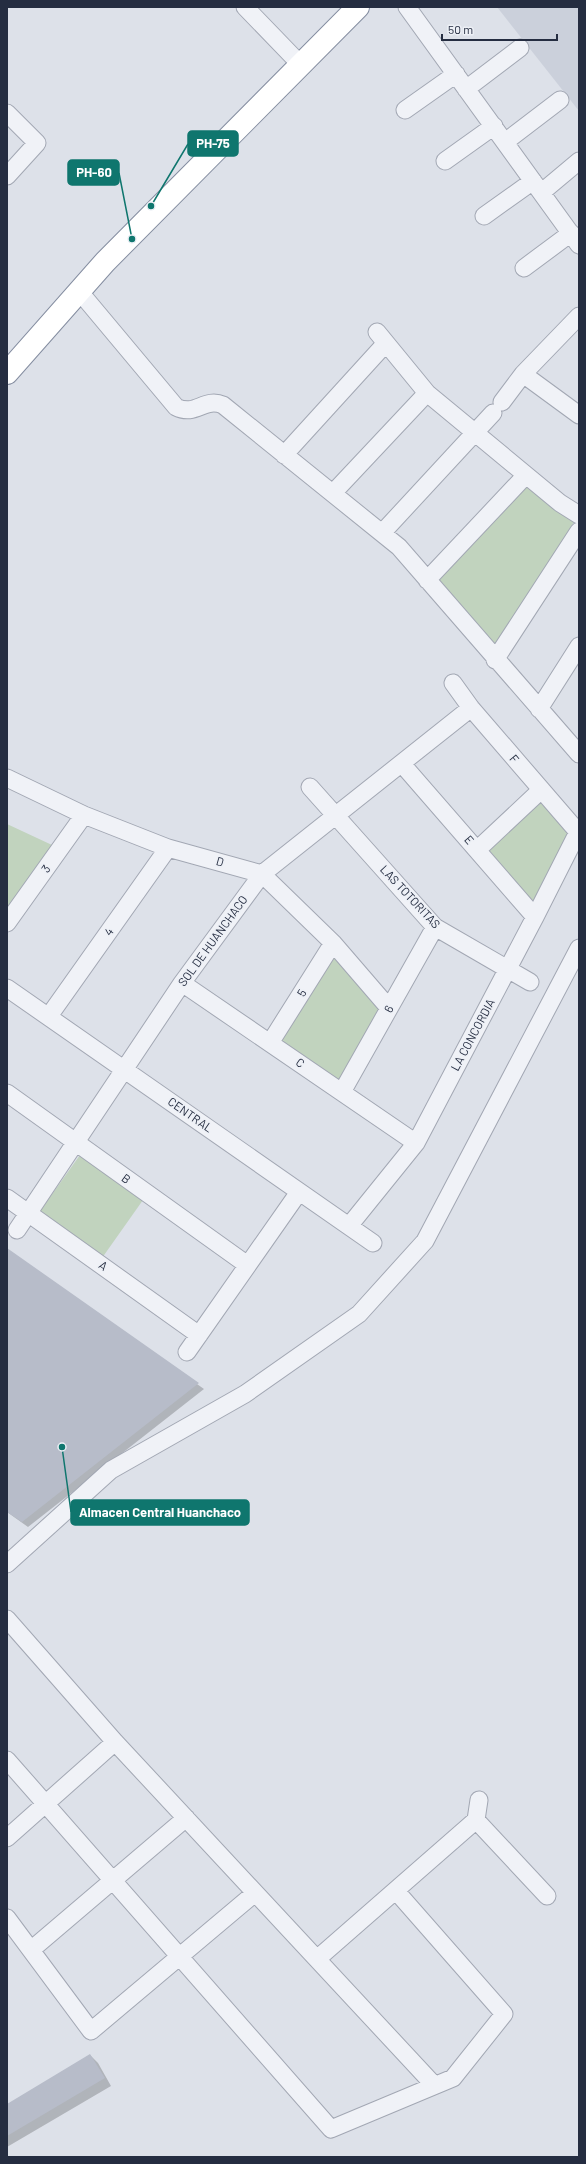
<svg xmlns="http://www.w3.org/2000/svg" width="586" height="2164" viewBox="0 0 586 2164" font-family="Barlow,sans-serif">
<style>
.built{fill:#cbd0db}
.green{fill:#c1d3be}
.shadow{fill:#0003}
.building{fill:#b7bcc9}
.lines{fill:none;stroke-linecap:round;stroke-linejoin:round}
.minor-casing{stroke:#a2a7b3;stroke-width:19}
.highway-casing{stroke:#848da0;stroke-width:24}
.minor{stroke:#f0f2f7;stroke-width:17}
.highway{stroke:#fff;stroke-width:22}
.labels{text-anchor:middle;stroke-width:3;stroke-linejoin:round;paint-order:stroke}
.street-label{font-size:12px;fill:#252d41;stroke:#edf0f6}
.leader{fill:none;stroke:#0f766e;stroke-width:1.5}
.callout-dot{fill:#0f766e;stroke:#edf0f6;stroke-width:1.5}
.callout{fill:#0f766e;stroke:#0f766e;stroke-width:1.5}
.callout-label{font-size:13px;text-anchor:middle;font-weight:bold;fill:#fff}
</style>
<rect width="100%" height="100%" fill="#dde1e9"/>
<path class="built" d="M497 7H579V111Z"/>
<path class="green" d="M526 485 574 522 493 648 436 581Z
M540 799 572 836 536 910 483 851Z
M7 824 52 845 7 908Z
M335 952 385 1010 342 1088 277 1043Z
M80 1155 143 1200 102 1258 38 1214Z"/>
<path class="shadow" d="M7 1249 204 1389 28 1527 7 1512Z
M90 2055 98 2063 111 2086 7 2147V2105Z"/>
<path class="building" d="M7 1248 199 1383 22 1522 7 1512Z
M90 2054 105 2078 7 2136V2104Z"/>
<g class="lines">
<defs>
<path id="minor" d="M245 7 301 65
M407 7 579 245
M466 89 520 48
M405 110 456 74
M7 113 37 143 7 176
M505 142 560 100
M445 161 494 126
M542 192 579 161
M484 216 533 181
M524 268 571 233
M79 291 176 407C196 417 204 397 223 405L399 547 579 754
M377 332 427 393 560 503 579 515
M523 374 579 415
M502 402 523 374 579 316
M284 455 386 343
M333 493 427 393
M382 533 493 413
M427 580 526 475
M495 660 579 531
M539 709 579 646
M402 764 535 917
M7 778 84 815 168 848 262 874 333 943 389 1008
M310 787 435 927 530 982
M477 850 541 790
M7 923 84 815
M182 983 416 1143
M7 988 373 1243
M49 1016 168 848
M270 1043 333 943
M342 1092 435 927
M7 1093 246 1264
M7 1198 199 1335
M349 1226 416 1143 535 917 578 832 471 708 453 683
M17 1230 182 983 262 874 471 708
M187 1352 299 1192
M7 1564 111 1470 245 1394 359 1314 425 1241 579 948
M7 1619 115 1742 434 2085
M7 1760 331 2129 453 2078 504 2014 396 1891
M479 1800 476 1820 547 1896
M7 1838 115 1742
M7 1918 91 2031 255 1893
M31 1950 186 1818
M317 1959 476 1820"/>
<path id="highway" d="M7 373 105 262 358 7"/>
</defs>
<use href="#minor" class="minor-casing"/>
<use href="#highway" class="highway-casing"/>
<use href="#minor" class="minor"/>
<use href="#highway" class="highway"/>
</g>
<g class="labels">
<g class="street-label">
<text transform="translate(514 759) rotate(50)" y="4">F</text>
<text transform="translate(469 840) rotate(49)" y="4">E</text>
<text transform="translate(220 862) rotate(16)" y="4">D</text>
<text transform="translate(46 869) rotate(-54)" y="4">3</text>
<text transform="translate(410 897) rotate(47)" y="4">LAS TOTORITAS</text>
<text transform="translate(109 932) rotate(-55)" y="4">4</text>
<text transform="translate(213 941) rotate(-54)" y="4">SOL DE HUANCHACO</text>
<text transform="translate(302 993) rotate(-58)" y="4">5</text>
<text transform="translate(389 1009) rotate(-61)" y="4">6</text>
<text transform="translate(473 1035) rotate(-62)" y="4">LA CONCORDIA</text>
<text transform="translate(300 1063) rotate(35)" y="4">C</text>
<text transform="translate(190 1115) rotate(35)" y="4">CENTRAL</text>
<text transform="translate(126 1179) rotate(36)" y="4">B</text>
<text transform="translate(103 1266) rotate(36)" y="4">A</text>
</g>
</g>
<path class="leader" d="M151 206L188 144M132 239L119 173M62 1447L71 1512"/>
<g class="callout-dot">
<circle cx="151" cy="206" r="4"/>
<circle cx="132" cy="239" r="4"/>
<circle cx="62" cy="1447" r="4"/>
</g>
<g class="callout">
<rect x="188" y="131" width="50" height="25" rx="4"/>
<rect x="68" y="160" width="51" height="25" rx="4"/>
<rect x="71" y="1500" width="178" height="25" rx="4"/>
</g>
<g class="callout-label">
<text x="213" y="148">PH-75</text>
<text x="94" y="177">PH-60</text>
<text x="160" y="1517">Almacen Central Huanchaco</text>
</g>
<rect width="586" height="2164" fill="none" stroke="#252d41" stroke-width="16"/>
<path d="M442 34v6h115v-6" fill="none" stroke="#252d41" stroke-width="2"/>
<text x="448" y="34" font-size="12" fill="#252d41" stroke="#edf0f6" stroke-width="3" paint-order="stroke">50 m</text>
</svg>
